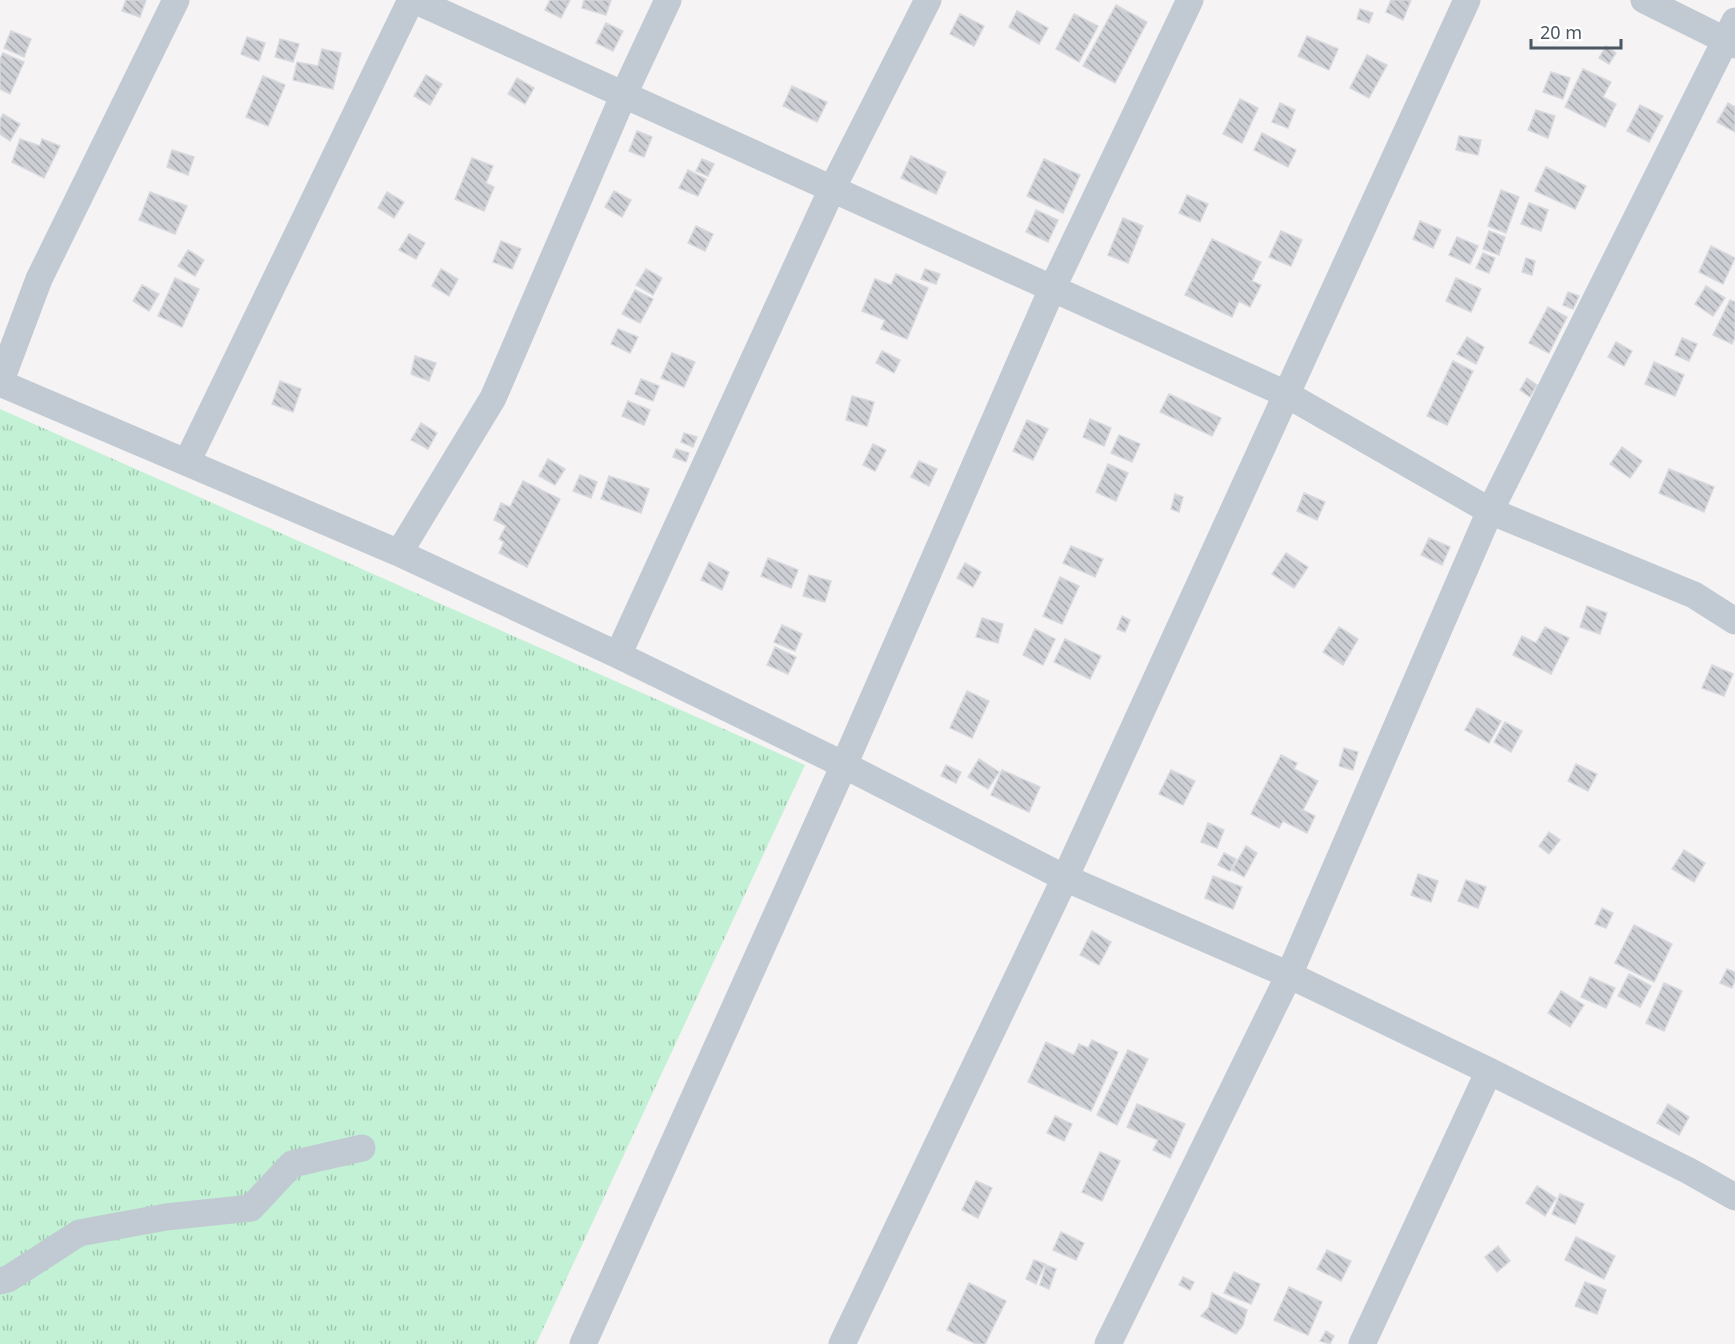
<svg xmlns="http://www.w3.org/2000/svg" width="1735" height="1344" viewBox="0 0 1735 1344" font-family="'Noto Sans',sans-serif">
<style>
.grass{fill:url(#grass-tufts)}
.building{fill:url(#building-back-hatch);stroke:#d7d9de;stroke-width:1.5}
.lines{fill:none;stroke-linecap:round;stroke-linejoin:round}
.minor{stroke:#c1cad2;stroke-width:27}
</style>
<defs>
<pattern id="grass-tufts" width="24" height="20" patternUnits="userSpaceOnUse" patternTransform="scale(1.5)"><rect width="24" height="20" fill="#c3f1d5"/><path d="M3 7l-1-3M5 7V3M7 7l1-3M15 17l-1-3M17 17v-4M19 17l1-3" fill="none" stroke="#a0c6b0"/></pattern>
<pattern id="building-back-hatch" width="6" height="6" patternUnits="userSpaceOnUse" patternTransform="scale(1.5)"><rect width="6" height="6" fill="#cdcfd5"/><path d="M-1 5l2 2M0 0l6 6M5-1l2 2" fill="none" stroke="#a8abb0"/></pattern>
</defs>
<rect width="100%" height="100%" fill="#f5f3f3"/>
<path class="grass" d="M0 409 805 765 536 1344H0Z"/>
<path class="building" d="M126 0H146L140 17 122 11Z
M550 0H570L561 18 545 10Z
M584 0H611L606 15 582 8Z
M1391 0H1411L1403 20 1386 12Z
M1116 5 1147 22 1115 83 1083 66Z
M1360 9 1373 13 1369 23 1357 19Z
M1017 11 1048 28 1039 44 1009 27Z
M960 14 984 26 974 46 950 34Z
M1074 14 1098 26 1079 62 1056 49Z
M606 23 623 31 613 51 596 43Z
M11 31 31 39 24 57 4 48Z
M1307 36 1338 49 1329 70 1298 56Z
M247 37 265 43 259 61 241 54Z
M280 39 299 44 293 62 275 57Z
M1606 46 1616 53 1609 64 1599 58Z
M322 49 341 53 333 89 293 80 297 62 318 66Z
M3 53 24 62 10 94 0 89V59Z
M1367 55 1387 65 1369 98 1350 88Z
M1583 69 1611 82 1603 97 1616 104 1605 127 1565 107Z
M1551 72 1570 78 1563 99 1543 92Z
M426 75 442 84 430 105 414 96Z
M263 76 285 85 268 126 246 117Z
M517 78 534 88 525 104 508 94Z
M792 86 827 102 817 122 783 106Z
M1240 99 1258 108 1242 143 1223 134Z
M1280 103 1295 110 1288 128 1272 122Z
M1728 103 1735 107V132L1717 122Z
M1640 105 1663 116 1649 142 1627 131Z
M1536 110 1555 116 1548 138 1528 130Z
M3 114 20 124 10 141 0 134V120Z
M637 131 652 137 644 157 629 151Z
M1262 133 1296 150 1288 167 1254 150Z
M1459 136 1481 140 1478 155 1456 150Z
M20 139 40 146 42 139 60 146 44 178 12 162Z
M172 150 194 157 188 175 167 167Z
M911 156 946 172 936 194 901 178Z
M472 158 493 166 486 183 494 187 484 211 455 199Z
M702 159 714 164 708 176 696 171Z
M1044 159 1080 175 1063 213 1027 196Z
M1546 167 1586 186 1575 209 1535 191Z
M688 170 706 179 698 196 679 188Z
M1501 190 1519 197 1506 233 1488 226Z
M614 191 631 200 622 217 605 207Z
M150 192 187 206 175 234 139 220Z
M387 192 404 202 394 218 378 208Z
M1187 195 1208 204 1200 222 1179 213Z
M1529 203 1548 210 1541 231 1521 224Z
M1036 210 1058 220 1048 242 1026 232Z
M1123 218 1143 226 1128 263 1108 255Z
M1420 221 1441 230 1433 248 1413 239Z
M696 226 713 234 705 251 688 243Z
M1281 231 1302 240 1291 266 1269 257Z
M1489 231 1505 237 1499 255 1483 249Z
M409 234 425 243 416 259 399 250Z
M1457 237 1478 246 1470 264 1449 255Z
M1212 239 1261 262 1252 281 1261 285 1250 307 1239 301 1232 317 1185 295Z
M501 241 521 249 512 269 493 262Z
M1711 246 1735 258 1723 284 1699 272Z
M188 250 204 260 195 276 178 266Z
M1483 253 1495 258 1489 273 1476 268Z
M1526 258 1535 261 1532 275 1522 272Z
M441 269 458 279 449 296 432 286Z
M646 269 662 278 653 295 636 285Z
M925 269 940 274 936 284 921 279Z
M896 274 928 288 907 339 881 329 885 320 862 311 875 279 891 285Z
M175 278 199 289 182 327 158 316Z
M1456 278 1481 289 1471 312 1446 301Z
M142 285 159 294 149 311 133 301Z
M1706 286 1725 298 1713 316 1695 304Z
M635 290 653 299 640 323 622 314Z
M1568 292 1579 296 1573 309 1563 305Z
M1730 300 1735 302V337L1732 344 1713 335Z
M1548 307 1567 317 1549 353 1529 343Z
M618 329 638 337 630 353 611 344Z
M1467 337 1484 347 1476 364 1457 354Z
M1682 338 1697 344 1689 361 1675 355Z
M1616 342 1632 351 1624 366 1608 357Z
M882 351 900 360 894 373 876 363Z
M672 353 695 362 684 387 661 378Z
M415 356 436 363 429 381 411 374Z
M1453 361 1473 371 1447 425 1427 416Z
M1654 362 1684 375 1675 396 1645 384Z
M1527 378 1537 385 1530 397 1520 390Z
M641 379 659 386 653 401 635 394Z
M280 381 301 389 293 412 272 404Z
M1169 394 1221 418 1212 436 1160 412Z
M852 396 874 402 867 426 846 420Z
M628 401 650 410 644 425 622 416Z
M1090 419 1111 428 1104 446 1083 437Z
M1027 420 1048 429 1033 460 1013 451Z
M421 423 437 433 428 449 411 440Z
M684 433 697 437 693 447 681 442Z
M1119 435 1140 444 1132 462 1111 453Z
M873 444 886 450 875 471 863 465Z
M1622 447 1642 461 1630 478 1610 464Z
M676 449 689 453 686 462 673 457Z
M548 459 565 469 555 485 539 476Z
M919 461 937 469 929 486 911 477Z
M1108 464 1128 473 1116 501 1096 492Z
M1669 469 1714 487 1704 512 1659 493Z
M580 475 597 482 591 498 573 491Z
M609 476 649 489 641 513 601 499Z
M523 481 560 499 527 567 499 553 504 542 499 539 506 526 494 520 501 503 510 507Z
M1304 493 1325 502 1317 520 1297 511Z
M1175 494 1183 497 1179 512 1171 509Z
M1429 538 1450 547 1442 565 1421 555Z
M1071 546 1103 559 1095 577 1063 563Z
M1286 553 1308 567 1294 588 1272 574Z
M768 558 798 570 791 588 761 576Z
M709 562 729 572 722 590 701 580Z
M965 563 981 572 973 587 957 578Z
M809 575 831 581 825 602 803 596Z
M1060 577 1079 586 1062 624 1043 616Z
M1587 606 1607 613 1600 634 1580 627Z
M1122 616 1130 620 1125 632 1117 629Z
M982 618 1003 624 998 643 976 637Z
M782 625 802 634 795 651 774 642Z
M1339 627 1358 639 1343 665 1323 652Z
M1545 627 1569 638 1551 674 1513 655 1522 636 1536 643Z
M1035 629 1055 639 1043 665 1023 655Z
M1065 639 1101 656 1090 679 1054 662Z
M775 647 796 657 788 674 767 665Z
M1712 665 1733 674 1724 696 1702 688Z
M967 691 989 701 972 738 950 728Z
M1477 708 1501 721 1489 743 1465 730Z
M1505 722 1522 731 1511 752 1494 742Z
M1344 748 1358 752 1353 770 1339 766Z
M1281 755 1297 763 1294 769 1318 781 1303 810 1315 816 1307 833 1283 821 1279 828 1251 814Z
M979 759 999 772 988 789 968 777Z
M1576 764 1597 774 1588 791 1568 781Z
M946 765 961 772 956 783 941 776Z
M1002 770 1040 787 1029 812 991 795Z
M1171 770 1195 781 1183 805 1159 794Z
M1208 823 1224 830 1217 848 1201 842Z
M1549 832 1560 840 1549 854 1539 846Z
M1246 846 1257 853 1244 877 1232 870Z
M1684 850 1705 863 1694 882 1672 869Z
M1224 853 1236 859 1230 871 1218 865Z
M1418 874 1438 881 1431 902 1411 895Z
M1213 876 1242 887 1233 909 1205 898Z
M1466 880 1486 887 1478 908 1458 901Z
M1602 908 1613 913 1606 928 1595 924Z
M1634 925 1672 944 1654 982 1615 963Z
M1092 931 1111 942 1099 965 1080 955Z
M1727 969 1735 972V980L1732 988 1720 983Z
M1629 974 1651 986 1640 1007 1618 996Z
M1590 977 1615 988 1606 1008 1581 997Z
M1664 983 1682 991 1664 1031 1646 1023Z
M1561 991 1584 1005 1570 1027 1548 1013Z
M1092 1040 1118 1052 1091 1111 1028 1082 1046 1042 1074 1055 1079 1044 1088 1048Z
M1128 1050 1148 1059 1117 1125 1097 1115Z
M1137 1104 1185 1124 1170 1158 1153 1150 1158 1140 1127 1127Z
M1668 1104 1689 1117 1679 1135 1657 1123Z
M1055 1116 1072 1124 1064 1141 1047 1133Z
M1100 1152 1120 1161 1102 1201 1082 1192Z
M976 1181 992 1188 978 1218 962 1210Z
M1537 1186 1556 1198 1545 1216 1526 1203Z
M1560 1194 1584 1204 1575 1224 1552 1214Z
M1061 1232 1084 1243 1076 1260 1053 1250Z
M1576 1237 1615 1256 1604 1279 1565 1260Z
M1498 1246 1510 1261 1497 1272 1485 1257Z
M1327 1250 1351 1261 1341 1281 1317 1269Z
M1034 1260 1045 1264 1036 1284 1026 1279Z
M1046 1265 1056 1269 1049 1289 1040 1285Z
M1234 1272 1260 1284 1251 1304 1224 1293Z
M1183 1277 1194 1282 1190 1290 1179 1285Z
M1585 1282 1606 1290 1597 1314 1575 1306Z
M969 1283 1006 1301 985 1344H976L947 1330Z
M1289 1287 1322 1302 1308 1335 1274 1320Z
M1212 1293 1247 1310 1243 1325 1236 1334 1201 1316 1209 1307Z
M1326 1331 1334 1336 1330 1344 1320 1341Z"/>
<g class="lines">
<path class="minor" d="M176 0 39 279 0 383 399 553 618 655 844 765 1065 878 1289 975 1489 1071 1689 1171 1735 1197
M414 0 1286 394 1490 511 1694 595 1735 621
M1644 0 1735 45
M187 462 411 0
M399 553 493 398 624 94 668 0
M618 655 832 189 928 0
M0 1281 8 1279 79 1233 166 1217 251 1208 292 1164 362 1148
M583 1344 844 765 1052 289 1190 0
M842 1344 1065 878 1467 0
M1108 1344 1289 975 1490 511 1735 21
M1362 1344 1489 1071"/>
</g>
<path d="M1531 39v9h90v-9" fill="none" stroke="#4a5661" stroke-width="3"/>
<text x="1540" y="39" font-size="18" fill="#4a5661" stroke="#ffffff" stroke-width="4.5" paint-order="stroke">20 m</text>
</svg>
